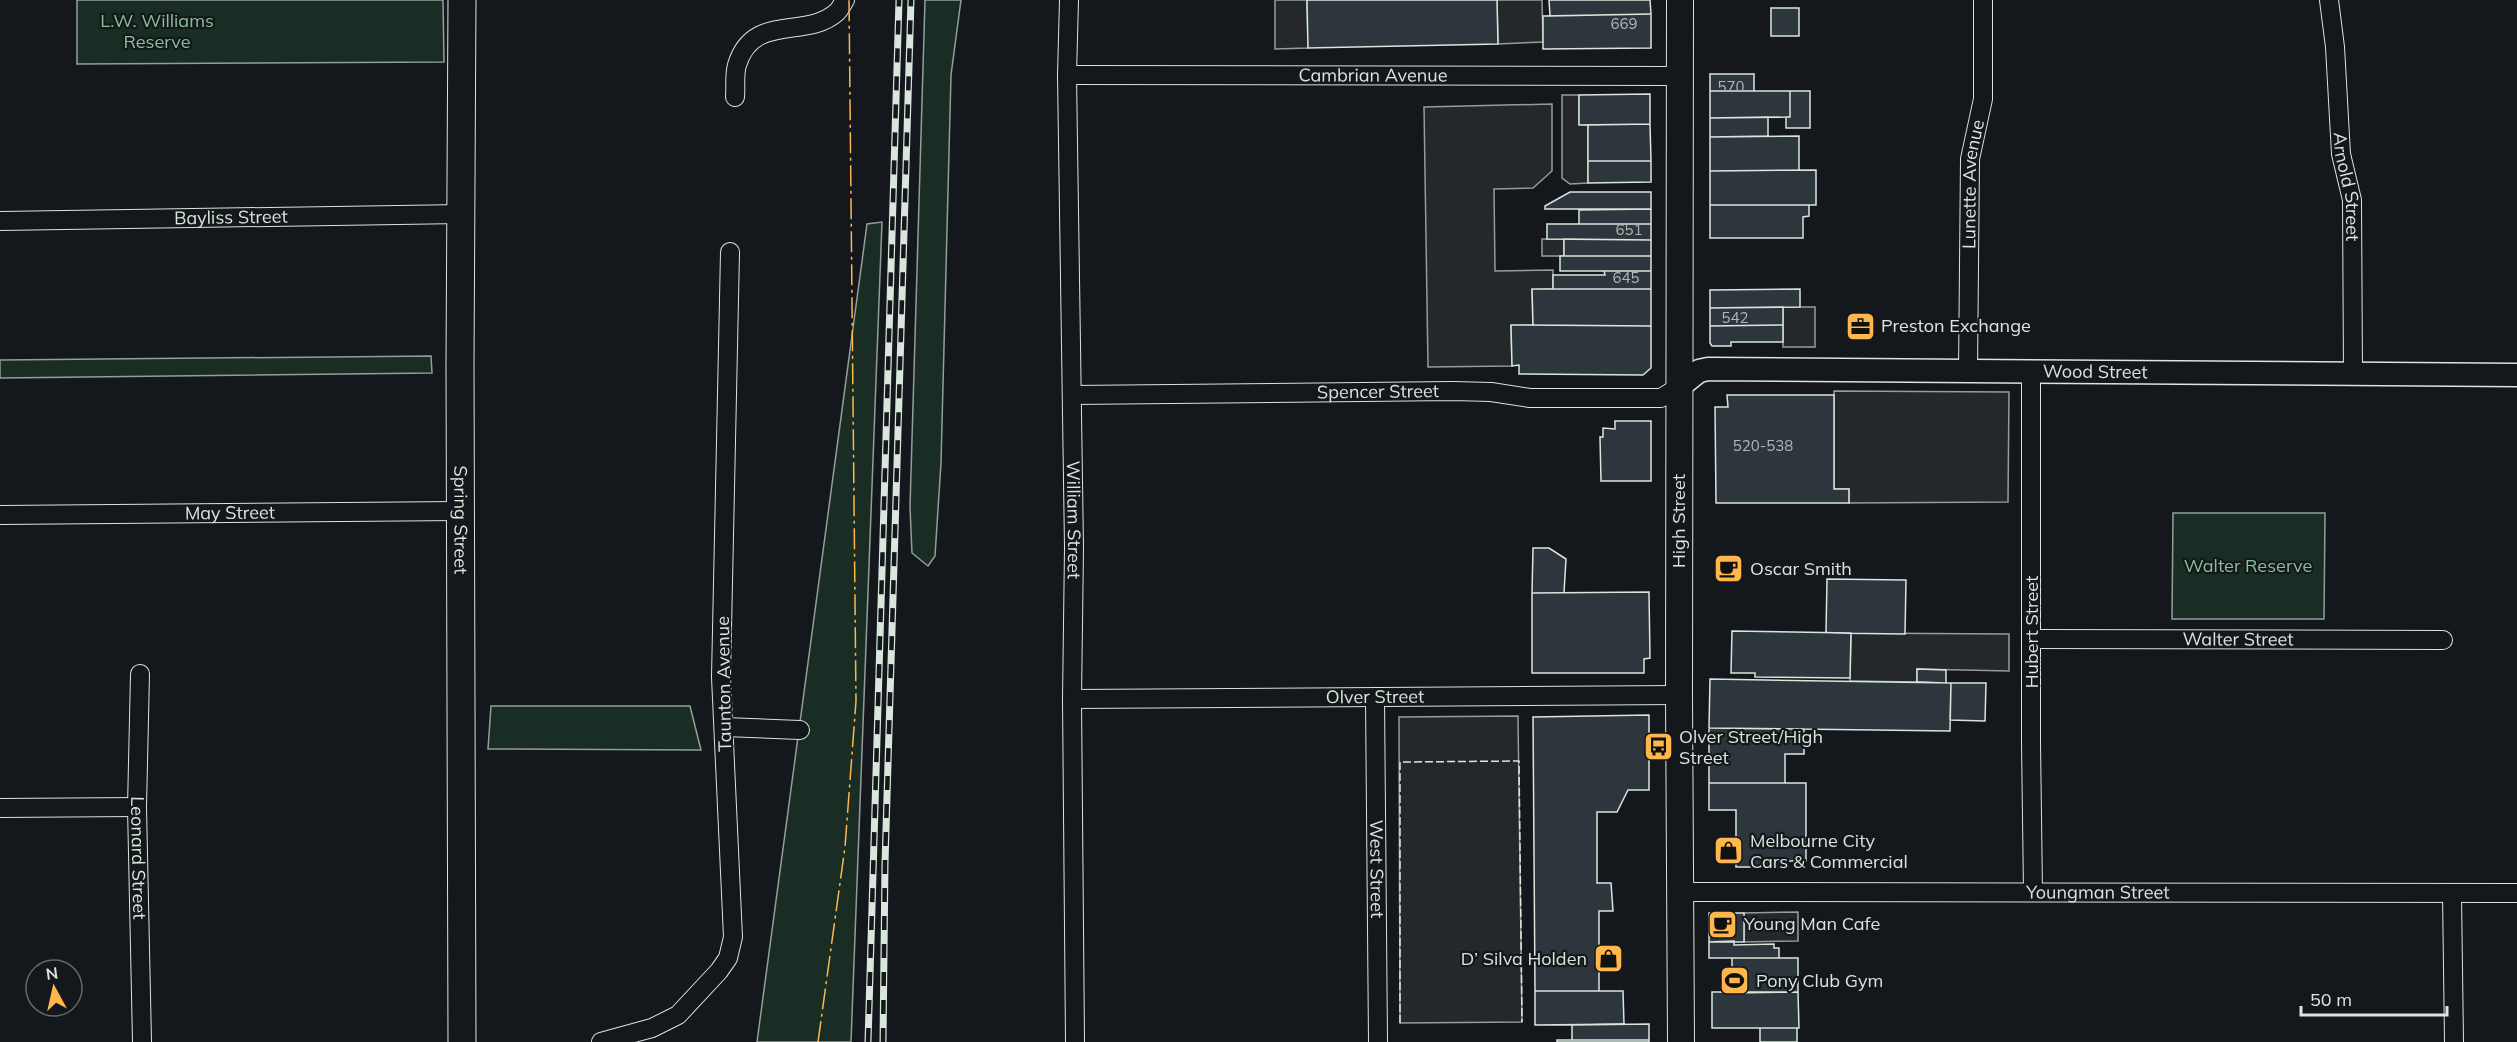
<svg xmlns="http://www.w3.org/2000/svg" width="2517" height="1042" viewBox="0 0 2517 1042" font-family="Mulish,sans-serif">
<style>
.green{fill:#1a2d24;stroke:#939e99;stroke-width:1.5}
.parking{fill:#24282b;stroke:#939e99;stroke-width:1.5}
.building{fill:#2c363c;stroke:#d8e6dc;stroke-width:1.5}
.lines{fill:none;stroke-linecap:round;stroke-linejoin:round}
.minor-casing{stroke:#d8e6dc;stroke-width:20}
.tertiary-casing{stroke:#d8e6dc;stroke-width:25}
.secondary-casing{stroke:#d8e6dc;stroke-width:28}
.primary-casing{stroke:#d8e6dc;stroke-width:29}
.minor{stroke:#14181c;stroke-width:18}
.tertiary{stroke:#14181c;stroke-width:22}
.secondary{stroke:#14181c;stroke-width:26}
.primary{stroke:#14181c;stroke-width:27}
.rail-casing{stroke:#d8e6dc;stroke-width:7}
.rail{stroke:#14181c;stroke-width:4.5;stroke-dasharray:14;stroke-linecap:butt}
.fence{stroke:#d8e6dc;stroke-width:1.5;stroke-dasharray:8 3;stroke-linecap:butt}
.power{stroke:#ffb74d;stroke-width:1.5;stroke-dasharray:21 4.5 3 4.5;stroke-linecap:butt}
.labels{text-anchor:middle;stroke-width:4.5;stroke-linejoin:round;paint-order:stroke}
.number-label{font-size:15px;fill:#adbab4}
.park-label{font-size:18px;fill:#8ac095;stroke:#14181c}
.street-label{font-size:18px;fill:#d8e6dc;stroke:#14181c}
.poi-label{font-size:18px;fill:#d8e6dc;stroke:#14181c;text-anchor:start}
</style>
<rect width="100%" height="100%" fill="#14181c"/>
<path class="green" d="M77 0H443L444 62 77 64Z
M925 0H961L951 75 941 463 935 556 928 566 912 553 910 507Z
M882 222 851 1042H757L867 224Z
M431 356 432 373 0 378V360Z
M2173 513H2325L2324 619H2172Z
M491 706H690L701 750 488 749Z"/>
<path class="parking" d="M1275 0H1307L1308 48 1275 49Z
M1497 0H1542L1543 42 1498 44Z
M1562 95H1579V124L1588 125V183L1570 184 1562 178Z
M1552 104V171L1533 188 1494 189 1495 271 1553 270V289L1532 290 1533 325 1511 326 1512 366 1428 367 1424 107Z
M1542 239H1564V256H1542Z
M1783 307H1815V347H1783Z
M1834 391 2009 392 2008 502 1849 503V489H1834Z
M1851 633 2009 634V671L1917 669V682L1850 681Z
M1518 716 1522 1022 1400 1023 1399 717Z
M1798 912V941L1744 942V913Z"/>
<path class="building" d="M1307 0H1497L1498 44 1308 48Z
M1549 0H1650L1651 14 1550 16Z
M1771 8H1799V36H1771Z
M1651 14V48L1543 49V16Z
M1710 74H1754V91H1710Z
M1710 91H1790V117L1710 118Z
M1790 91H1810V128H1786V117H1790Z
M1650 94V124L1579 125V95Z
M1768 117V136L1710 137V118Z
M1650 124 1651 161H1588V125Z
M1799 136V170L1710 171V137Z
M1588 161H1651V182L1588 183Z
M1816 170V205H1710V171Z
M1570 192H1651V209H1545V206Z
M1710 205H1809V216L1803 217V238H1710Z
M1651 209V224H1579V210Z
M1547 224H1651V240L1547 239Z
M1564 239 1651 240V256H1564Z
M1560 256H1651V271H1560Z
M1604 271H1651V289H1553V275H1605Z
M1532 289H1651V326L1533 325Z
M1800 289V307L1710 308V290Z
M1783 307V325L1710 326V308Z
M1511 325 1651 326V368L1643 375 1519 374V365L1512 366Z
M1783 325V342H1731V346H1712L1710 343V326Z
M1727 395H1834V489H1849V503H1716L1715 407H1728Z
M1615 421H1651V481H1601L1600 437H1603V428L1615 429Z
M1533 548H1549L1566 559 1564 593H1532Z
M1827 579 1906 580 1905 634 1826 633Z
M1649 592 1650 658 1644 659V673H1532V593Z
M1732 631 1851 633 1850 678 1755 677V673H1731Z
M1917 669 1946 670V683L1917 682Z
M1710 679 1951 683 1950 731 1709 728Z
M1951 683H1986L1985 721 1950 720Z
M1649 715V790H1628L1617 812H1597V883H1611L1613 911H1599V991H1535L1533 717Z
M1709 728 1804 729V754H1785V783H1709Z
M1709 783H1806V861H1782V867H1736V810H1709Z
M1709 913H1744V942H1709Z
M1734 941V945L1774 944V948H1779V958H1709V942Z
M1732 958H1798V992L1732 993Z
M1535 991H1623L1624 1024 1535 1025Z
M1712 992H1798L1799 1028H1712Z
M1649 1024V1040H1572V1025Z
M1760 1028H1797V1042H1760Z
M1557 1040H1649V1042H1557Z"/>
<g class="lines">
<defs>
<g id="minor">
<path id="s1" d="M1069 0 1067 75 1074 548 1072 699 1075 1042"/>
<path id="s2" d="M2329 0 2335 47 2341 154 2352 200 2353 374"/>
<path id="s3" d="M1067 75 1680 76"/>
<path d="M735 97C736 87 734 75 737 65 753 12 806 40 837 12 840 9 843 3 845 0"/>
<path id="s4" d="M0 221 462 214"/>
<path id="s5" d="M1968 372 1970 159 1983 99V0"/>
<path d="M2031 372V742L2033 892"/>
<path id="s6" d="M1072 395 1453 391 1491 392 1530 398H1661L1679 387"/>
<path id="s7" d="M0 515 460 511"/>
<path id="s8" d="M2032 639 2443 640"/>
<path id="s9" d="M140 674 137 807 142 1042"/>
<path id="s10" d="M1375 697 1378 1042"/>
<path id="s11" d="M1072 699 1679 695"/>
<path d="M724 727 800 730"/>
<path d="M0 808 137 807"/>
<path id="s12" d="M1680 892 2517 893"/>
<path d="M2452 894 2454 1042"/>
<path d="M601 1042 652 1028 678 1015 719 971 728 958 733 937 721 677 730 252"/>
</g>
<g id="tertiary">
<path id="s13" d="M1679 387 1699 371 1708 369 2517 375"/>
</g>
<path id="secondary" d="M1680 0 1679 695 1681 1042"/>
<g id="primary">
<path id="s14" d="M462 0 460 364 462 1042"/>
</g>
</defs>
<use href="#minor" class="minor-casing"/>
<use href="#tertiary" class="tertiary-casing"/>
<use href="#secondary" class="secondary-casing"/>
<use href="#primary" class="primary-casing"/>
<use href="#minor" class="minor"/>
<use href="#tertiary" class="tertiary"/>
<use href="#secondary" class="secondary"/>
<use href="#primary" class="primary"/>
<defs>
<path id="rail" d="M868 1042 899 0
M883 1042 885 863 911 0"/>
</defs>
<use href="#rail" class="rail-casing"/>
<use href="#rail" class="rail"/>
<path class="fence" d="M1400 1023V762L1519 761 1522 1022"/>
<path class="power" d="M818 1042 845 847 856 701 849 0"/>
</g>
<defs>
<symbol id="office-square" viewBox="-11 -11 22 22"><rect x="-9" y="-9" width="18" height="18" rx="4" fill="#ffb74d" stroke="#14181c"/><path d="M-6-3h4V-5.5h4V-3h4V5H-6ZM-1-4.5V-3h2v-1.5ZM-6 0V1H6V0Z" fill="#111"/></symbol>
<symbol id="cafe-square" viewBox="-11 -11 22 22"><rect x="-9" y="-9" width="18" height="18" rx="4" fill="#ffb74d" stroke="#14181c"/><path d="M-5.5-4.5H6V0H3Q3 3.5 0 3.5H-2.5Q-5.5 3.5-5.5 0ZM3-3.2v2h1.7v-2ZM-6 4.5H4V6H-6Z" fill="#111"/></symbol>
<symbol id="bus-square" viewBox="-11 -11 22 22"><rect x="-9" y="-9" width="18" height="18" rx="4" fill="#ffb74d" stroke="#14181c"/><path d="M-5-6H5V4H4V6H2V4H-2V6H-4V4H-5ZM-3.5-4V0h7V-4ZM-3.5 1.2v1.5H-2V1.2ZM2 1.2v1.5H3.5V1.2Z" fill="#111"/></symbol>
<symbol id="shop-square" viewBox="-11 -11 22 22"><rect x="-9" y="-9" width="18" height="18" rx="4" fill="#ffb74d" stroke="#14181c"/><path d="M-5-2.5h2.3a2.7 3.5 0 0 1 5.4 0H5L5.5 6h-11ZM-1.5-2.5h3a1.5 2.3 0 0 0-3 0Z" fill="#111"/></symbol>
<symbol id="stadium-square" viewBox="-11 -11 22 22"><rect x="-9" y="-9" width="18" height="18" rx="4" fill="#ffb74d" stroke="#14181c"/><path d="M0-5a6.5 5 0 1 0 0 10a6.5 5 0 1 0 0-10ZM-3.5-1.8h7v3.6h-7Z" fill="#111"/></symbol>
</defs>
<g fill-rule="evenodd">
<use href="#office-square" x="1844" y="310" width="33" height="33"/>
<use href="#cafe-square" x="1712" y="552" width="33" height="33"/>
<use href="#bus-square" x="1642" y="730" width="33" height="33"/>
<use href="#shop-square" x="1712" y="834" width="33" height="33"/>
<use href="#cafe-square" x="1706" y="908" width="33" height="33"/>
<use href="#shop-square" x="1592" y="942" width="33" height="33"/>
<use href="#stadium-square" x="1718" y="964" width="33" height="33"/>
</g>
<g class="labels">
<g class="number-label">
<text x="1624" y="29">669</text>
<text x="1731" y="92">570</text>
<text x="1629" y="235">651</text>
<text x="1626" y="283">645</text>
<text x="1735" y="323">542</text>
<text x="1763" y="451">520-538</text>
</g>
<g class="park-label">
<text x="157" y="27">L.W. Williams<tspan x="157" dy="21">Reserve</tspan></text>
<text x="2248" y="572">Walter Reserve</text>
</g>
<g class="street-label">
<text dy="6" stroke="none"><textPath href="#s3" startOffset="306">Cambrian Avenue</textPath></text>
<text dy="6" stroke="none"><textPath href="#s5" startOffset="188">Lunette Avenue</textPath></text>
<text dy="6" stroke="none"><textPath href="#s2" startOffset="188">Arnold Street</textPath></text>
<text dy="6" stroke="none"><textPath href="#s4" startOffset="231">Bayliss Street</textPath></text>
<text dy="6" stroke="none"><textPath href="#s13" startOffset="422">Wood Street</textPath></text>
<text dy="6" stroke="none"><textPath href="#s6" startOffset="306">Spencer Street</textPath></text>
<text dy="6" stroke="none"><textPath href="#s7" startOffset="230">May Street</textPath></text>
<text dy="6" stroke="none"><textPath href="#s14" startOffset="520">Spring Street</textPath></text>
<text dy="6" stroke="none"><textPath href="#s1" startOffset="520">William Street</textPath></text>
<text transform="translate(1679 521) rotate(-90)" y="6">High Street</text>
<text transform="translate(2032 632) rotate(-90)" y="6">Hubert Street</text>
<text dy="6" stroke="none"><textPath href="#s8" startOffset="206">Walter Street</textPath></text>
<text transform="translate(724 684) rotate(-91)" y="6">Taunton Avenue</text>
<text dy="6" stroke="none"><textPath href="#s11" startOffset="303">Olver Street</textPath></text>
<text dy="6" stroke="none"><textPath href="#s9" startOffset="184">Leonard Street</textPath></text>
<text dy="6" stroke="none"><textPath href="#s10" startOffset="172">West Street</textPath></text>
<text dy="6" stroke="none"><textPath href="#s12" startOffset="418">Youngman Street</textPath></text>
</g>
<g class="poi-label">
<text x="1881" y="332">Preston Exchange</text>
<text x="1750" y="575">Oscar Smith</text>
<text x="1679" y="743">Olver Street/High<tspan x="1679" dy="21">Street</tspan></text>
<text x="1750" y="847">Melbourne City<tspan x="1750" dy="21">Cars &amp; Commercial</tspan></text>
<text x="1744" y="930">Young Man Cafe</text>
<text x="1587" y="965" text-anchor="end">D’ Silva Holden</text>
<text x="1756" y="987">Pony Club Gym</text>
</g>
</g>
<g transform="translate(54 988) rotate(352)"><circle r="28" fill="#14181c" stroke="#626a69" stroke-width="1.5"/>
<path d="M0-4.5L10 22L0 15L-10 22Z" fill="#ffb74d"/>
<text y="-9" font-size="16" font-weight="bold" text-anchor="middle" fill="#d8e6dc">N</text>
</g>
<path d="M2301 1006v9h146v-9" fill="none" stroke="#d8e6dc" stroke-width="3"/>
<text x="2310" y="1006" font-size="18" fill="#d8e6dc" stroke="#14181c" stroke-width="4.5" paint-order="stroke">50 m</text>
</svg>
